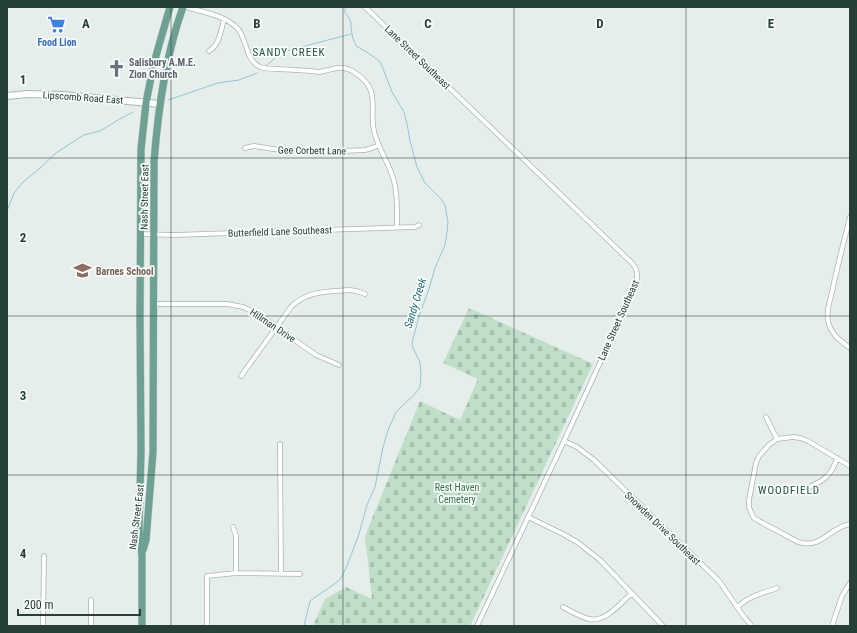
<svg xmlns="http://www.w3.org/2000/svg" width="857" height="633" viewBox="0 0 857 633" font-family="'Roboto Condensed',sans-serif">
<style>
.cemetery{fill:url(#cemetery-stones)}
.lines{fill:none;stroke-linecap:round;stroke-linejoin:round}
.stream{stroke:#93c7cf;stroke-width:1}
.street-casing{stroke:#a9b6b2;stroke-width:5.5}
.secondary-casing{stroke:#a5b9b2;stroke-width:8}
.primary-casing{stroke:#c2cac7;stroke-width:8}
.street{stroke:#fff;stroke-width:4}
.secondary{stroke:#fff;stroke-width:6}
.primary{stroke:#6ea193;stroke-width:7}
.grid{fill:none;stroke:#264038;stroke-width:1;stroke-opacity:0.55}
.labels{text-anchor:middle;stroke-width:3.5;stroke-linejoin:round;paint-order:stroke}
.shop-label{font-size:10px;font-weight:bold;fill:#366cbe;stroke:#f7fbf9}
.street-label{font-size:10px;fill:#264038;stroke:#f7fbf9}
.worship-label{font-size:10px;font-weight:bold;fill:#5b616d;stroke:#f7fbf9;text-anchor:start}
.education-label{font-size:10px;font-weight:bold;fill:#785e54;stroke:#f7fbf9;text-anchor:start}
.park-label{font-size:10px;fill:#32754b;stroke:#f7fbf9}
.neighbourhood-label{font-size:11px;letter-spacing:1px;fill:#235145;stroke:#f7fbf9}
.water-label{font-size:11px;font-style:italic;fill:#236c79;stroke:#f7fbf9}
.grid-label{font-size:13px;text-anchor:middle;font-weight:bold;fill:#264038;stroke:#f7fbf9;stroke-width:3.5;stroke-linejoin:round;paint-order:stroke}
</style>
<defs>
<pattern id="cemetery-stones" width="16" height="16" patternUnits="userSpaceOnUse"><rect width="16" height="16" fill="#c1dec8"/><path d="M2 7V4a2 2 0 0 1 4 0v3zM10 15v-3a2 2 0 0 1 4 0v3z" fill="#a6c0ad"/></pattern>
</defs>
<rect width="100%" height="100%" fill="#e6eeeb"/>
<path class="cemetery" d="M469 308 593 364 470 626H313L325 599 346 587 372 599 365 536 420 401 460 420 478 379 443 363Z"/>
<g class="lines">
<path class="stream" d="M266 66 282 52 351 34
M168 100 218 83 239 80 257 73
M7 211 14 193 23 182 39 169 56 153 79 138 84 135 100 131 118 120 133 112
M304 626 310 601 314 598 326 590 337 582 341 578 347 566 359 534 367 505 375 487 383 447 388 430 396 412 400 408 415 394 420 387 421 375 420 362 413 348 412 343 414 335 416 328 419 316 429 289 435 268 445 245 447 232 448 222 445 205 441 199 425 183 417 167 410 141 407 124 404 112 392 92 382 66 380 62 374 57 365 51 356 46C355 42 352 38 352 34 350 23 353 21 345 13V7"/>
<defs>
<path id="street" d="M186 7C203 12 228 16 239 30 247 42 246 60 260 67 266 69 272 69 278 69 291 70 305 70 318 72 332 71 339 63 354 72 384 91 367 110 375 135 380 151 390 165 394 181 398 196 397 212 397 227
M365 7 632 263C639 271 638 279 634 289L564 441 477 626
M209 51C220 45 221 29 224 19
M245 148 254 146 280 150 344 151 365 150 372 148 379 145
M850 217C844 242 837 267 832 292 830 301 826 311 828 320 830 333 839 340 850 348
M140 234 174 235 415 227 419 225
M154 304H227L243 307 258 314 316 355 339 365
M241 376 291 307C307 290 329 292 350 290L356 291 365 294
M766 417 777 439
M564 441 577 447 594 460 719 581 744 617 752 626
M280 444 281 574
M850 466 808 441 800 438 793 437 777 439 769 445 759 456 756 463 749 500V507L751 512 754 518 759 521 798 542C823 549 828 528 850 524
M806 488C823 482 832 475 837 458
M528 517 563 534 577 542 600 560 663 626
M233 527 236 536V573
M91 600V626
M563 607C571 611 580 617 589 619 605 623 621 603 632 593
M738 607C748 596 763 593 777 588
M43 626 44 556
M207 626V576L236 573 300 574
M832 626 842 596 850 583"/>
<path id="secondary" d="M7 96 27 94 63 95 160 104"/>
<path id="primary" d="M143 550 146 540 153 452 154 162C158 110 165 57 183 7
M142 626V556L139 530 141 452 140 317 141 149 146 103 153 67 159 45 170 7"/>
</defs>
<use href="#street" class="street-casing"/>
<use href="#secondary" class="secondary-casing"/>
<use href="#primary" class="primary-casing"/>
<use href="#street" class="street"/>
<use href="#secondary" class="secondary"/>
<use href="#primary" class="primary"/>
</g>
<path class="grid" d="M171 7V626M343 7V626M514 7V626M686 7V626M7 158H850M7 316H850M7 475H850"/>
<defs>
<symbol id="supermarket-bare" viewBox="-9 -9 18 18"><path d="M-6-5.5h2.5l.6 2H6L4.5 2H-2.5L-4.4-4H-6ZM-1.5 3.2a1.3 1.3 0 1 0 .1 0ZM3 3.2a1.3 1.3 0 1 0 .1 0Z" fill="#3f7fe0" stroke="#f7fbf9" stroke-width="2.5" paint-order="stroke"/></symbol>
<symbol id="church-bare" viewBox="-9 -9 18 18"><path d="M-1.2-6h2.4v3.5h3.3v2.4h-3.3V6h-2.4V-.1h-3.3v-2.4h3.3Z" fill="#6b7280" stroke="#f7fbf9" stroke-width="2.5" paint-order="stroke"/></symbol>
<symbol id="school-bare" viewBox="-9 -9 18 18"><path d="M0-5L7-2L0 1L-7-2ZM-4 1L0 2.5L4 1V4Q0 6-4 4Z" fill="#8d6e63" stroke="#f7fbf9" stroke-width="2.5" paint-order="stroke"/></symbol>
</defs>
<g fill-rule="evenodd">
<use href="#supermarket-bare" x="44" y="12" width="25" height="25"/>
<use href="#church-bare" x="104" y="56" width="25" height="25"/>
<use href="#school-bare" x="70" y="258" width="25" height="25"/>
</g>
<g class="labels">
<g class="shop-label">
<text x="57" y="46">Food Lion</text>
</g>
<g class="street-label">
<text transform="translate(418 57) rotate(44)" y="4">Lane Street Southeast</text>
<text transform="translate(83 97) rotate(4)" y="4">Lipscomb Road East</text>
<text transform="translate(312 150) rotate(1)" y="4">Gee Corbett Lane</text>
<text transform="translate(144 197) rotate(-89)" y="4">Nash Street East</text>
<text transform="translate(280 231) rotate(-2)" y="4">Butterfield Lane Southeast</text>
<text transform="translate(618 320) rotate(-66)" y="4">Lane Street Southeast</text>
<text transform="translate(273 325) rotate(34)" y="4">Hillman Drive</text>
<text transform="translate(136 517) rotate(-83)" y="4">Nash Street East</text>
<text transform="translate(663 528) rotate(44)" y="4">Snowden Drive Southeast</text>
</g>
<g class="worship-label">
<text x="129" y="66">Salisbury A.M.E.<tspan x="129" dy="12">Zion Church</tspan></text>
</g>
<g class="education-label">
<text x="96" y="275">Barnes School</text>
</g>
<g class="park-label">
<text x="457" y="491">Rest Haven<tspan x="457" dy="12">Cemetery</tspan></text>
</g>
<g class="neighbourhood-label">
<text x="289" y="56">SANDY CREEK</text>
<text x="789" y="494">WOODFIELD</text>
</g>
<g class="water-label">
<text transform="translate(415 303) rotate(-73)" y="4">Sandy Creek</text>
</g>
</g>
<g class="grid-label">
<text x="86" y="28">A</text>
<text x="257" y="28">B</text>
<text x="428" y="28">C</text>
<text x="600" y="28">D</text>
<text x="771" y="28">E</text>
<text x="23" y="84">1</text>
<text x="23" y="242">2</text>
<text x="23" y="400">3</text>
<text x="23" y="558">4</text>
</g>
<rect width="857" height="633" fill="none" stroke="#264038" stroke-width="16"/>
<path d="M18 609v6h122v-6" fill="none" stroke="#264038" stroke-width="2"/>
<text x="24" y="609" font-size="12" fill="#264038" stroke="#f7fbf9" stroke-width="3" paint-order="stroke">200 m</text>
</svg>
